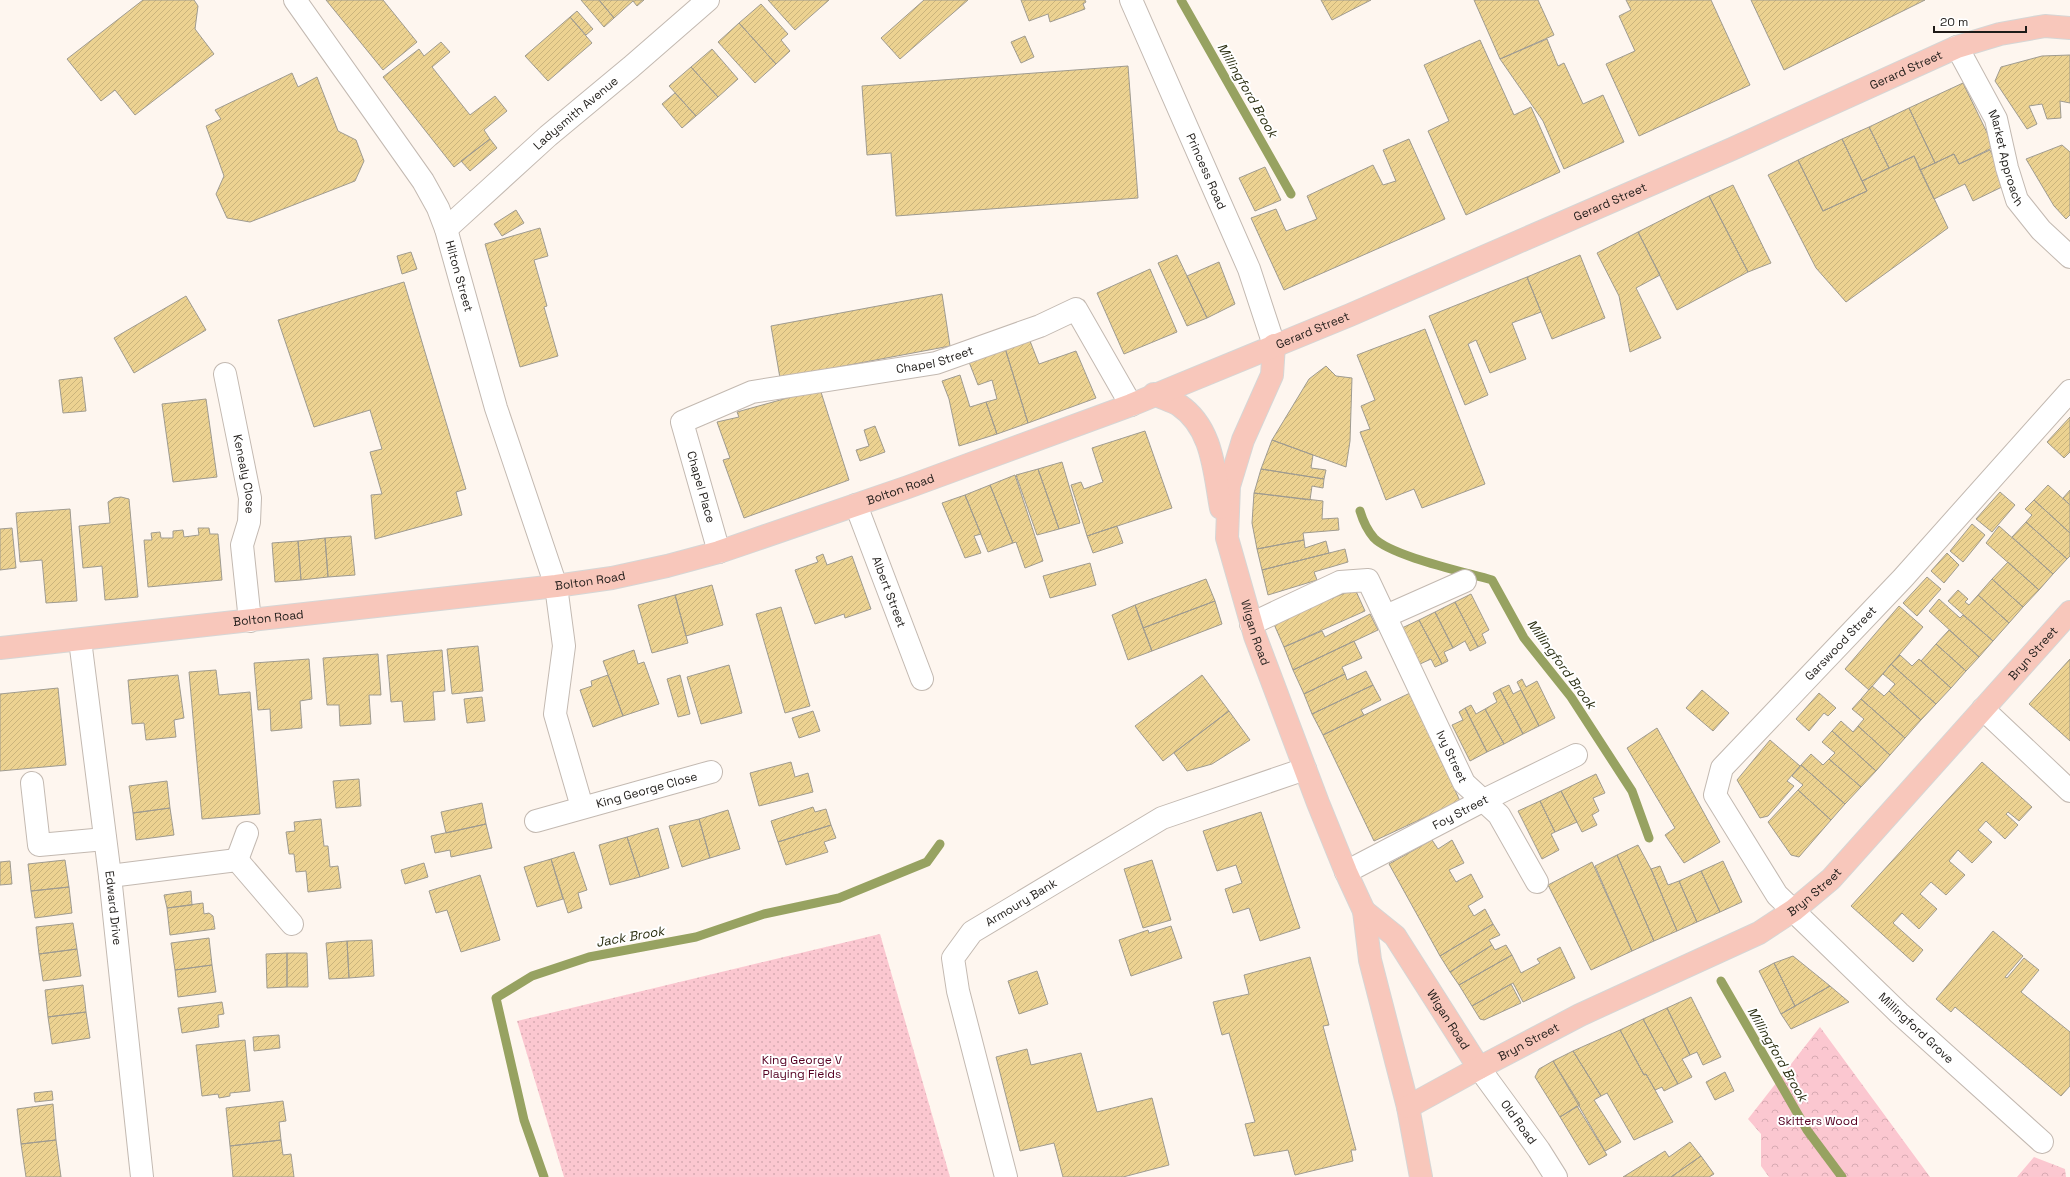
<svg xmlns="http://www.w3.org/2000/svg" width="2070" height="1177" viewBox="0 0 2070 1177" font-family="'Space Grotesk',sans-serif">
<style>
.green{fill:url(#green-dots)}
.forest{fill:url(#forest-crowns)}
.lines{fill:none;stroke-linecap:round;stroke-linejoin:round}
.stream{stroke:#97a261;stroke-width:9}
.building{fill:url(#building-hatch);stroke:#9f9b90}
.minor-casing{stroke:#c3b9b1;stroke-width:24}
.major-casing{stroke:#d6d6d5;stroke-width:24}
.minor{stroke:#fff;stroke-width:22}
.major{stroke:#f8c7bb;stroke-width:22}
.labels{text-anchor:middle;stroke-width:4;stroke-linejoin:round;paint-order:stroke}
.street-label{font-size:12px;fill:#1e1b18;stroke:#fff}
.park-label{font-size:12px;fill:#502;stroke:#fff}
.water-label{font-size:13px;font-style:italic;fill:#2a2e11;stroke:#fff}
</style>
<defs>
<pattern id="green-dots" width="8" height="8" patternUnits="userSpaceOnUse"><rect width="8" height="8" fill="#fbc7d0"/><path d="M2 2h.1M6 6h.1" fill="none" stroke="#d7aab2" stroke-width="1.8" stroke-linecap="round"/></pattern>
<pattern id="forest-crowns" width="20" height="18" patternUnits="userSpaceOnUse"><rect width="20" height="18" fill="#fbc7d0"/><path d="M2 6a3 3 0 1 1 6 0M12 15a3 3 0 1 1 6 0" fill="none" stroke="#d7aab2"/></pattern>
<pattern id="building-hatch" width="6" height="6" patternUnits="userSpaceOnUse"><rect width="6" height="6" fill="#ecd291"/><path d="M-1 1l2-2M0 6l6-6M5 7l2-2" fill="none" stroke="#cab47c"/></pattern>
</defs>
<rect width="100%" height="100%" fill="#fef6ef"/>
<path class="green" d="M880 934 950 1177H564L517 1021Z"/>
<path class="forest" d="M1820 1027 1930 1177H1769L1761 1166V1134L1748 1119Z
M2034 1157 2065 1169 2066 1177H2017Z"/>
<g class="lines">
<path class="stream" d="M1181 0 1291 194
M1360 511C1363 521 1367 530 1374 538 1391 556 1465 572 1492 580L1524 638 1571 697 1632 791 1649 838
M1721 981 1807 1130 1842 1177
M544 1177 524 1120 496 998 532 976 589 957 696 937 764 914 839 898 927 862 940 844"/>
</g>
<path class="building" d="M143 0H194L198 6 195 29 214 54 135 115 115 90 101 101 67 59Z
M326 0H383L417 42 383 70Z
M581 0H599L614 18 604 27Z
M599 0H644L637 6 633 1 614 18Z
M768 0H829L795 30Z
M924 0H968L900 59 881 38Z
M1021 0H1085L1086 2 1083 4 1085 9 1050 22 1048 14 1029 21Z
M1321 0H1371L1332 20Z
M1474 0H1538L1554 35 1500 59Z
M1626 0H1711L1750 85 1639 136 1606 64 1635 51 1619 16 1631 10Z
M1751 0H1925L1784 70Z
M761 4 788 34 781 40 790 51 776 64 739 23Z
M577 11 593 29 586 35 570 17Z
M570 17 592 43 548 81 525 56Z
M739 23 776 64 755 83 718 42Z
M1025 36 1034 57 1021 63 1011 42Z
M1547 39 1558 66 1564 63 1583 104 1603 95 1624 142 1564 169 1543 121 1500 59Z
M1480 40 1514 115 1531 107 1560 172 1466 215 1428 131 1449 121 1424 65Z
M441 42 450 52 432 67 470 115 495 96 507 111 484 130 490 139 454 167 383 77 419 49 424 56Z
M712 49 738 79 718 97 691 67Z
M2070 55V103L2060 101 2061 118 2047 119 2042 104 2029 106 2037 124 2027 129 1995 81 2001 67 2042 56Z
M1128 66 1138 198 896 216 891 153 867 155 862 86Z
M691 67 718 97 696 116 669 86Z
M292 73 298 87 317 77 338 131 356 140 364 161 355 181 250 222 227 218 216 194 224 176 206 126 221 119 215 110Z
M1963 83 1994 147 1959 164 1954 154 1935 163 1909 108Z
M675 93 696 116 682 128 662 104Z
M1909 108 1935 163 1920 170 1914 156 1889 168 1869 127Z
M1869 127 1889 168 1862 181 1842 139Z
M490 139 497 148 470 171 461 161Z
M1409 139 1445 219 1284 290 1251 218 1276 209 1286 231 1317 219 1307 196 1373 165 1383 185 1396 181 1383 150Z
M1842 139 1867 191 1823 211 1798 160Z
M2062 145 2070 152V215L2066 219 2054 206 2026 159Z
M1990 150 2006 185 1973 201 1965 184 1934 199 1920 170 1954 154 1959 164Z
M1914 156 1948 228 1846 302 1816 268 1768 175 1798 160 1823 211 1867 191 1862 181Z
M1265 167 1281 200 1255 211 1239 178Z
M1733 185 1771 263 1748 272 1709 196Z
M1709 196 1748 272 1677 310 1638 232Z
M516 210 524 223 502 236 494 224Z
M540 228 548 256 534 260 547 306 544 307 558 356 520 367 485 244Z
M1638 232 1660 275 1636 288 1661 338 1630 352 1619 296 1597 253Z
M411 252 417 269 402 274 397 256Z
M1177 255 1207 318 1187 326 1158 263Z
M1580 255 1605 318 1552 339 1527 277Z
M1219 262 1235 304 1207 318 1187 276Z
M1150 269 1177 332 1124 354 1097 293Z
M1527 277 1541 312 1512 323 1526 359 1490 373 1476 340 1468 344 1488 395 1465 405 1429 316Z
M404 282 466 489 456 492 462 515 375 539 371 495 382 494 370 452 382 449 370 410 314 427 278 320Z
M942 294 950 346 780 378 771 326Z
M186 296 206 330 134 373 114 338Z
M1425 329 1485 484 1422 508 1414 489 1386 500 1360 432 1370 429 1361 406 1375 400 1357 355Z
M1030 341 1039 364 1076 351 1096 398 1028 423 1005 348Z
M1005 348 1028 423 997 434 986 402 997 399 992 380 978 385 969 362Z
M1326 366 1336 376 1352 378 1350 441 1346 467 1272 440 1309 379Z
M960 375 970 407 986 402 997 434 959 446 949 399 942 381Z
M82 377 86 411 63 413 59 380Z
M820 389 849 480 744 518 723 460 730 458 717 422 739 417 737 412Z
M206 399 217 477 173 482 162 404Z
M2070 417V452L2064 458 2047 442Z
M875 426 885 452 860 461 856 450 869 446 864 430Z
M1145 431 1172 508 1087 536 1071 485 1081 482 1084 489 1103 482 1092 448Z
M1272 440 1313 455 1311 468 1326 470 1324 479 1261 469Z
M1062 462 1080 523 1059 529 1038 469Z
M1038 469 1059 529 1037 535 1016 475Z
M1261 469 1324 479 1323 488 1312 486 1310 500 1254 493Z
M1015 475 1043 561 1025 568 1016 542 1013 543 990 485Z
M990 485 1013 543 988 552 965 495Z
M2048 485 2070 505V533L2034 500Z
M2070 490V505L2063 498Z
M2000 492 2015 505 1992 532 1976 519Z
M1254 493 1323 501 1322 519 1338 518 1339 530 1303 533 1304 540 1257 549 1252 523Z
M965 495 981 534 974 536 981 553 965 558 942 503Z
M121 497 129 499 138 597 105 600 102 566 83 568 79 526 110 523 108 502 114 498Z
M2034 500 2070 533V556L2067 559 2026 522 2032 515 2025 509Z
M70 509 77 601 46 603 42 560 20 562 16 513Z
M2026 522 2067 559 2053 574 2012 537Z
M1972 524 1985 535 1963 562 1950 551Z
M1117 526 1123 543 1093 553 1087 536Z
M1999 526 2053 574 2039 590 1986 543Z
M12 528 16 568 0 570V529Z
M198 528H209L210 534H218L222 580 148 587 144 540H152L151 533 160 532 161 538H173V531L183 530 184 537 199 535Z
M351 536 355 575 328 577 325 538Z
M325 538 328 577 301 580 298 541Z
M1304 540 1305 548 1326 541 1329 553 1262 570 1257 549Z
M298 541 301 580 275 582 272 543Z
M1345 549 1348 562 1314 572 1317 580 1268 595 1262 570Z
M1947 553 1959 565 1944 583 1931 571Z
M823 554 827 565 852 556 871 609 845 618 844 614 815 624 795 570 818 562 816 557Z
M2008 562 2039 590 2023 607 1992 579Z
M1090 563 1096 585 1050 598 1043 576Z
M1927 577 1941 589 1917 616 1903 603Z
M1206 579 1215 601 1143 628 1135 605Z
M1992 579 2023 607 2009 623 1978 595Z
M712 585 723 625 686 636 675 595Z
M1355 589 1365 611 1284 647 1273 622Z
M1958 590 1968 599 1965 602 1969 605 1978 595 2009 623 1993 641 1948 601Z
M1471 594 1489 630 1482 634 1486 643 1478 647 1455 602Z
M675 595 688 643 652 653 638 605Z
M1939 599 1960 618 1963 615 1993 641 1979 657 1929 611Z
M1215 601 1222 624 1152 651 1143 628Z
M1455 602 1478 647 1470 651 1465 641 1453 648 1435 612Z
M1135 605 1152 651 1128 660 1112 615Z
M1899 606 1923 627 1869 690 1845 669Z
M781 607 810 706 785 713 756 614Z
M1435 612 1453 648 1444 652 1448 661 1442 664 1419 620Z
M1370 614 1378 630 1293 670 1284 647 1322 631 1325 637Z
M1419 620 1442 664 1435 667 1431 659 1420 664 1402 628Z
M1949 630 1979 657 1966 671 1936 644Z
M1354 641 1362 658 1342 667 1345 674 1304 694 1293 670Z
M1936 644 1966 671 1951 688 1921 661Z
M478 646 483 691 452 694 447 649Z
M442 650 445 691 433 692 435 720 404 722 402 701 391 702 387 655Z
M634 650 638 664 644 662 659 704 623 716 603 661Z
M378 654 381 695H369L371 724 340 726 339 705H327L323 658Z
M1900 655 1912 666 1919 659 1951 688 1936 704 1891 664Z
M309 659 312 699 300 701 302 728 271 731 270 709 258 710 254 663Z
M2070 659V741L2029 704Z
M1891 664 1936 704 1921 720 1889 691 1895 684 1883 674Z
M729 665 742 713 701 724 687 677Z
M216 670 219 695 250 692 260 814 202 819 189 672Z
M1366 671 1373 685 1312 714 1304 694 1345 674 1347 680Z
M178 675 184 718 174 720 176 737 146 740 144 723 132 724 128 680Z
M608 675 623 716 593 727 580 690 592 686 591 681Z
M680 675 690 714 678 717 667 679Z
M1202 675 1229 711 1163 761 1135 726Z
M1522 679 1526 687 1537 681 1555 718 1539 726 1517 682Z
M1373 685 1381 700 1361 710 1364 715 1323 735 1312 714Z
M1509 685 1513 694 1521 690 1539 726 1523 734 1500 689Z
M1872 686 1884 696 1889 691 1921 720 1905 738 1861 699Z
M58 688 66 765 0 771V694Z
M1500 689 1523 734 1504 744 1485 709 1497 702 1493 693Z
M1702 690 1729 713 1713 731 1686 708Z
M1410 693 1460 801 1374 841 1323 735Z
M1819 693 1836 708 1828 716 1824 713 1809 731 1796 719Z
M482 697 485 721 467 723 464 699Z
M1861 699 1905 738 1890 755 1858 726 1864 719 1852 709Z
M1471 705 1476 714 1485 709 1504 744 1487 752 1465 708Z
M1465 708 1487 752 1470 761 1452 725 1463 720 1459 712Z
M813 711 820 731 799 738 792 718Z
M1229 711 1250 740 1212 764 1187 771 1174 753Z
M1841 721 1853 732 1858 726 1890 755 1876 771 1832 731Z
M1657 728 1720 842 1684 863 1665 835 1675 828 1627 748Z
M1832 731 1876 771 1861 787 1829 759 1835 753 1822 742Z
M1770 740 1800 766 1787 781 1794 786 1768 816 1760 818 1737 780Z
M1811 754 1823 765 1829 759 1861 787 1845 804 1801 765Z
M791 762 795 777 808 773 813 792 759 806 750 773Z
M1982 762 2032 807 2019 821 2008 812 2006 814 2018 825 2005 839 1986 821 1978 830 1992 842 1972 863 1958 850 1949 861 1965 875 1946 895 1931 882 1920 894 1937 909 1919 929 1902 913 1893 923 1923 950 1913 962 1851 906Z
M1801 765 1845 804 1831 820 1798 790 1803 785 1792 776Z
M1596 774 1605 793 1593 798 1599 811 1592 815 1597 825 1582 832 1561 791Z
M359 779 361 806 336 808 333 781Z
M167 781 170 808 133 813 129 786Z
M1798 790 1831 820 1799 857 1791 855 1768 822Z
M1561 791 1577 822 1555 832 1540 801Z
M1540 801 1555 832 1551 834 1559 850 1542 859 1518 811Z
M482 803 486 824 446 833 441 812Z
M813 807 815 812 826 809 831 825 778 842 771 821Z
M170 808 174 835 136 840 133 813Z
M728 810 740 849 710 858 699 819Z
M1261 812 1300 928 1260 941 1249 908 1233 913 1225 889 1242 883 1236 865 1217 871 1203 831Z
M321 819 324 846H328L330 867 338 866 341 888 308 892 306 871 296 872 294 854H289L286 832 295 831 294 822Z
M699 819 710 858 682 867 669 826Z
M486 824 492 848 451 857 450 850 435 853 431 836Z
M831 825 836 838 824 842 828 852 786 865 778 842Z
M658 828 669 868 640 877 627 837Z
M627 837 640 877 610 885 599 845Z
M1432 840 1438 849 1452 840 1464 863 1449 870 1456 882 1471 874 1483 897 1468 906 1474 916 1485 909 1493 924 1440 956 1389 864Z
M1638 845 1651 869 1677 931 1654 941 1617 855Z
M574 852 587 890 578 893 582 908 568 913 551 859Z
M1617 855 1654 941 1632 951 1595 866Z
M551 859 563 899 537 907 524 867Z
M65 860 69 887 31 891 28 864Z
M1152 860 1171 920 1143 928 1124 869Z
M10 861 12 884 0 885V862Z
M1723 861 1742 902 1720 912 1701 871Z
M1592 862 1632 951 1591 970 1548 885Z
M424 863 428 877 405 884 401 870Z
M1660 866 1668 885 1679 881 1697 922 1677 931 1651 869Z
M1701 871 1720 912 1697 922 1679 881Z
M480 875 500 940 461 952 447 910 436 913 429 891Z
M69 887 72 913 35 918 31 891Z
M191 891 192 905 167 908 164 895Z
M203 903 204 914 209 913 213 916 215 929 170 935 167 908Z
M73 923 77 949 39 954 36 927Z
M1493 924 1500 935 1489 940 1492 945 1450 972 1440 956Z
M1171 926 1182 958 1131 976 1119 940 1148 930 1149 933Z
M1993 931 2023 956 2005 977 2007 978 2024 958 2039 970 2021 992 2070 1032V1086L2061 1096 1955 1007 1951 1012 1936 999Z
M209 938 212 965 175 970 171 943Z
M372 940 374 976 349 978 347 941Z
M347 941 349 978 329 979 326 943Z
M1492 945 1495 950 1506 945 1512 955 1459 985 1450 972Z
M1560 947 1575 978 1523 1002 1513 983 1472 1006 1459 985 1512 955 1521 973 1540 963 1537 959Z
M77 949 81 976 43 981 39 954Z
M287 953V987L267 988 266 954Z
M287 953H307L308 987H287Z
M1793 956 1830 986 1795 1006 1774 963Z
M1310 957 1329 1025 1323 1026 1356 1150H1351L1353 1161 1295 1175 1288 1150 1254 1156 1245 1124 1255 1122 1229 1033 1222 1035 1213 1002 1249 994 1244 975Z
M1774 963 1795 1006 1781 1014 1759 971Z
M212 965 216 992 178 997 175 970Z
M1037 971 1048 1004 1019 1014 1008 981Z
M1511 984 1521 1003 1484 1020 1480 1019 1472 1006Z
M83 985 86 1012 48 1017 45 990Z
M1830 986 1849 1002 1791 1029 1781 1014Z
M1691 997 1721 1057 1703 1065 1697 1052 1690 1055 1667 1008Z
M222 1002 224 1014 218 1015 219 1027 182 1033 178 1008Z
M1667 1008 1690 1055 1682 1059 1692 1077 1678 1084 1643 1019Z
M86 1012 90 1038 52 1044 48 1017Z
M1643 1019 1678 1084 1664 1091 1662 1087 1655 1090 1646 1074 1644 1075 1620 1030Z
M1620 1030 1644 1075 1646 1074 1673 1122 1634 1140 1607 1093 1601 1096 1573 1051Z
M279 1035 280 1048 254 1051 253 1037Z
M245 1040 250 1091 230 1093V1096L219 1098 218 1094 202 1096 196 1045Z
M1027 1049 1031 1065 1081 1053 1097 1112 1152 1098 1169 1165 1123 1177H1063L1054 1143 1020 1151 996 1057Z
M1573 1051 1601 1096 1594 1100 1621 1142 1605 1151 1553 1061Z
M1553 1061 1580 1105 1560 1117 1535 1077 1539 1069Z
M1725 1072 1734 1091 1715 1100 1706 1082Z
M52 1091 53 1100 35 1102 34 1093Z
M283 1101 286 1121 279 1122 281 1140 230 1146 226 1108Z
M53 1104 56 1140 21 1144 17 1109Z
M1577 1106 1607 1155 1589 1165 1560 1117Z
M56 1140 61 1177H26L21 1144Z
M281 1140 283 1155 291 1154 294 1177H233L230 1146Z
M1690 1142 1701 1156 1671 1177H1623L1665 1151 1669 1157Z
M1701 1156 1714 1174 1709 1177H1671Z"/>
<g class="lines">
<defs>
<g id="minor">
<path id="s1" d="M295 0 423 181 438 208 446 229 496 408 556 586 564 646 555 714 582 807"/>
<path id="s2" d="M1131 0 1249 269 1274 345"/>
<path id="s3" d="M1957 47 1996 119 2007 168 2017 200 2041 230 2070 257"/>
<path id="s4" d="M446 229 548 136 631 67 708 0"/>
<path id="s5" d="M225 374 250 498 249 522 242 545 250 621"/>
<path id="s6" d="M856 505 922 679"/>
<path id="s7" d="M719 552 682 422 752 392 936 363 1040 326 1076 309 1131 405"/>
<path d="M1386 616 1465 581"/>
<path id="s8" d="M1251 624 1340 582 1368 580 1464 783 1499 815 1537 882"/>
<path id="s9" d="M80 640 110 876 142 1177"/>
<path d="M1983 709 2070 791"/>
<path d="M32 783 39 845 105 839"/>
<path id="s10" d="M536 821 711 772"/>
<path d="M237 860 247 833"/>
<path id="s11" d="M1346 872 1482 801 1576 755"/>
<path d="M110 876 237 860 292 924"/>
<path id="s12" d="M1479 1068 1539 1150 1556 1177"/>
<path id="s13" d="M2042 1142 1899 1013 1777 895 1715 795 1722 768 1903 578 2070 391"/>
<path id="s14" d="M1006 1177 958 991 953 958 972 932 1162 818 1305 769"/>
</g>
<g id="major">
<path id="s15" d="M1274 345 1272 375 1243 440 1229 486 1227 538 1255 636 1318 803 1346 872 1364 911 1370 960 1408 1107 1421 1177"/>
<path d="M1154 394C1162 398 1172 401 1179 405 1213 428 1214 471 1221 508"/>
<path id="s16" d="M0 648 556 586 612 578 667 566 719 552 908 487 1131 405 1350 315 1732 149 1957 47 2000 34 2045 26 2070 28"/>
<path id="s17" d="M1364 911 1395 936 1479 1068"/>
<path id="s18" d="M1408 1107 1479 1068 1580 1015 1759 933 1794 910 1831 879 2070 612"/>
</g>
</defs>
<use href="#minor" class="minor-casing"/>
<use href="#major" class="major-casing"/>
<use href="#minor" class="minor"/>
<use href="#major" class="major"/>
</g>
<g class="labels">
<g class="street-label">
<text dy="4" stroke="none"><textPath href="#s16" startOffset="2008">Gerard Street</textPath></text>
<text dy="4" stroke="none"><textPath href="#s4" startOffset="174">Ladysmith Avenue</textPath></text>
<text dy="4" stroke="none"><textPath href="#s3" startOffset="122">Market Approach</textPath></text>
<text dy="4" stroke="none"><textPath href="#s2" startOffset="187">Princess Road</textPath></text>
<text dy="4" stroke="none"><textPath href="#s16" startOffset="1684">Gerard Street</textPath></text>
<text dy="4" stroke="none"><textPath href="#s1" startOffset="324">Hilton Street</textPath></text>
<text dy="4" stroke="none"><textPath href="#s16" startOffset="1360">Gerard Street</textPath></text>
<text dy="4" stroke="none"><textPath href="#s7" startOffset="397">Chapel Street</textPath></text>
<text dy="4" stroke="none"><textPath href="#s5" startOffset="102">Kenealy Close</textPath></text>
<text transform="translate(701 487) rotate(74)" y="4">Chapel Place</text>
<text dy="4" stroke="none"><textPath href="#s16" startOffset="918">Bolton Road</textPath></text>
<text dy="4" stroke="none"><textPath href="#s16" startOffset="594">Bolton Road</textPath></text>
<text dy="4" stroke="none"><textPath href="#s6" startOffset="93">Albert Street</textPath></text>
<text dy="4" stroke="none"><textPath href="#s16" startOffset="270">Bolton Road</textPath></text>
<text dy="4" stroke="none"><textPath href="#s15" startOffset="300">Wigan Road</textPath></text>
<text dy="4" stroke="none"><textPath href="#s13" startOffset="680">Garswood Street</textPath></text>
<text dy="4" stroke="none"><textPath href="#s18" startOffset="785">Bryn Street</textPath></text>
<text dy="4" stroke="none"><textPath href="#s8" startOffset="322">Ivy Street</textPath></text>
<text dy="4" stroke="none"><textPath href="#s10" startOffset="115">King George Close</textPath></text>
<text dy="4" stroke="none"><textPath href="#s11" startOffset="129">Foy Street</textPath></text>
<text dy="4" stroke="none"><textPath href="#s18" startOffset="461">Bryn Street</textPath></text>
<text dy="4" stroke="none"><textPath href="#s14" startOffset="315">Armoury Bank</textPath></text>
<text dy="4" stroke="none"><textPath href="#s9" startOffset="270">Edward Drive</textPath></text>
<text dy="4" stroke="none"><textPath href="#s17" startOffset="139">Wigan Road</textPath></text>
<text transform="translate(1916 1028) rotate(43)" y="4">Millingford Grove</text>
<text dy="4" stroke="none"><textPath href="#s18" startOffset="137">Bryn Street</textPath></text>
<text dy="4" stroke="none"><textPath href="#s12" startOffset="67">Old Road</textPath></text>
</g>
<g class="park-label">
<text x="802" y="1064">King George V<tspan x="802" dy="14">Playing Fields</tspan></text>
<text x="1818" y="1125">Skitters Wood</text>
</g>
<g class="water-label">
<text transform="translate(1248 90) rotate(60)" y="5">Millingford Brook</text>
<text transform="translate(1562 664) rotate(54)" y="5">Millingford Brook</text>
<text transform="translate(630 936) rotate(-10)" y="5">Jack Brook</text>
<text transform="translate(1778 1054) rotate(60)" y="5">Millingford Brook</text>
</g>
</g>
<path d="M1934 26v6h92v-6" fill="none" stroke="#1e1b18" stroke-width="2"/>
<text x="1940" y="26" font-size="12" fill="#1e1b18" stroke="#ffffff" stroke-width="3" paint-order="stroke">20 m</text>
</svg>
